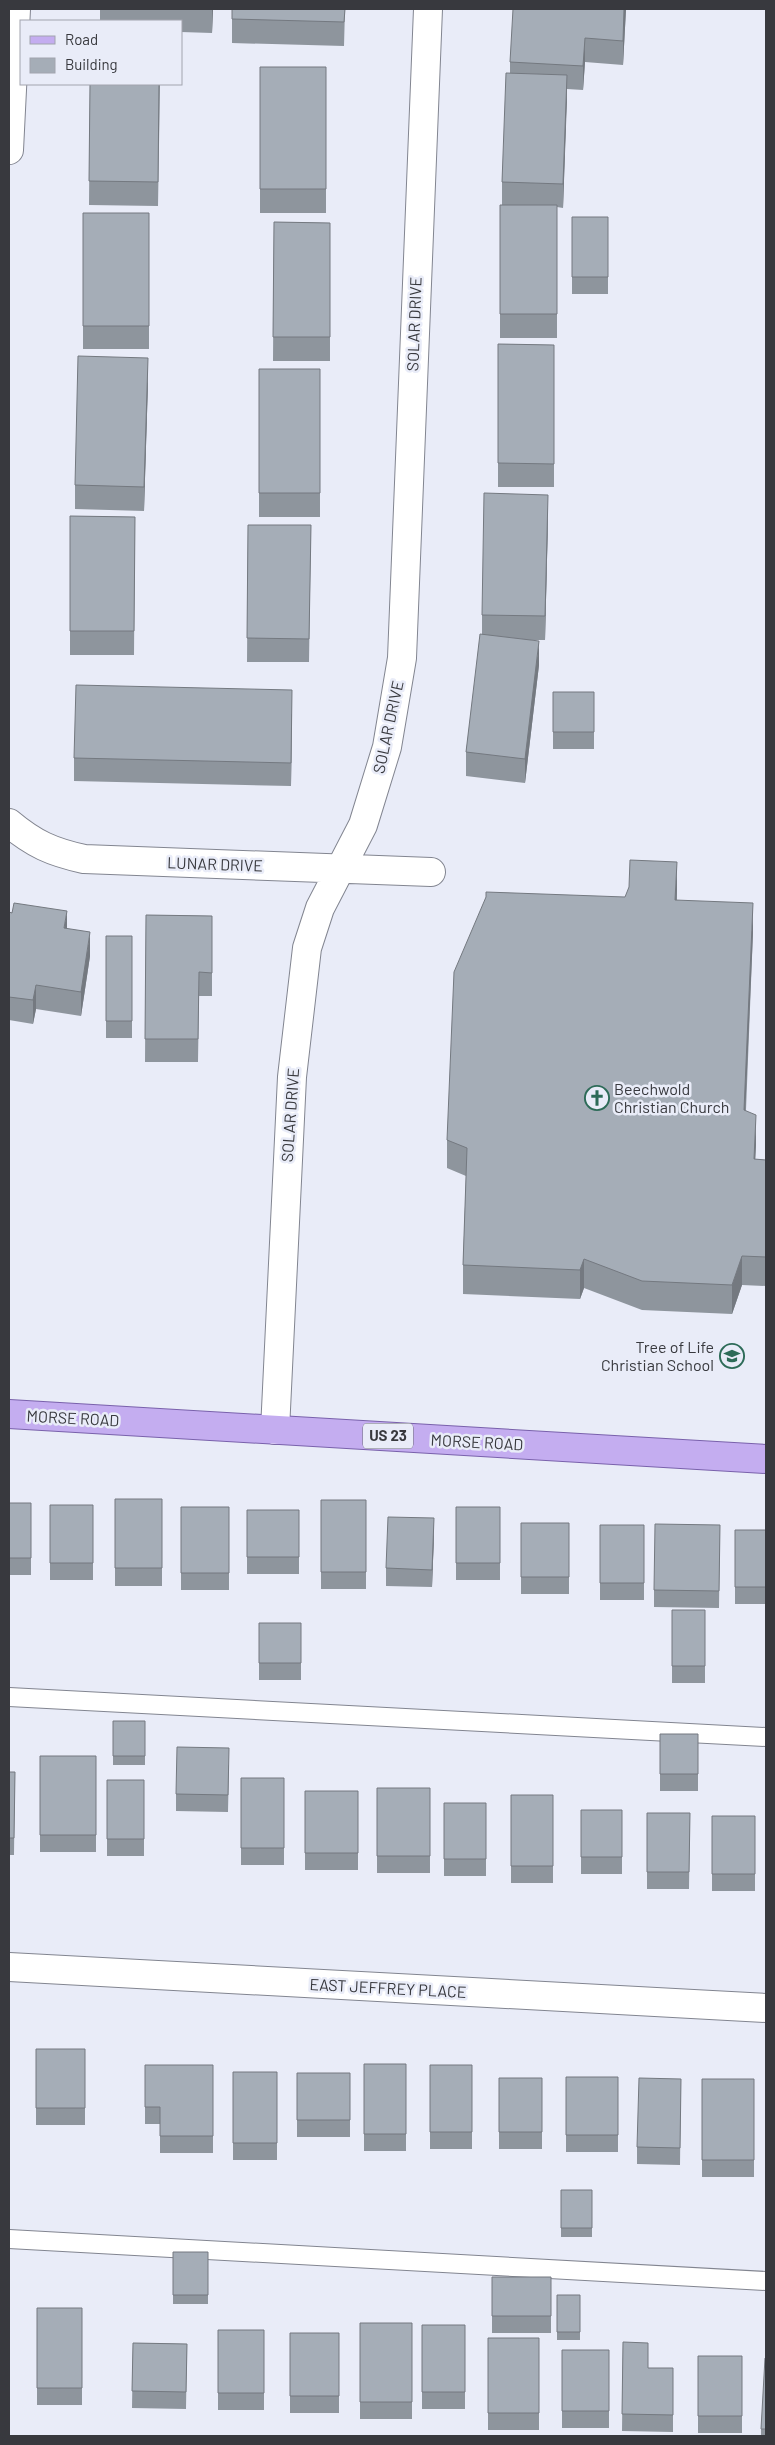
<svg xmlns="http://www.w3.org/2000/svg" width="775" height="2445" viewBox="0 0 775 2445" font-family="Barlow,sans-serif">
<style>
.lines{fill:none;stroke-linecap:round;stroke-linejoin:round}
.service-casing{stroke:#828590;stroke-width:20}
.minor-casing{stroke:#828590;stroke-width:30}
.primary-casing{stroke:#7961ab;stroke-width:30}
.service{stroke:#fff;stroke-width:18}
.minor{stroke:#fff;stroke-width:28}
.primary{stroke:#c4adf0;stroke-width:28}
.wall{fill:#8e959d}
.shaded-wall{fill:#747980}
.building{fill:#a5adb7;stroke:#747980}
.labels{text-anchor:middle;stroke-width:5;stroke-linejoin:round;paint-order:stroke}
.shield{fill:#e9ecf8;stroke:#6d6f76;stroke-width:1}
.shield-label{font-size:15px;font-weight:bold;fill:#38393e}
.street-label{font-size:16px;fill:#38393e;stroke:#e9ecf8}
.poi-label{font-size:16px;fill:#38393e;stroke:#e9ecf8;text-anchor:start}
</style>
<rect width="100%" height="100%" fill="#e9ecf8"/>
<g class="lines">
<defs>
<path id="service" d="M9 1697 766 1737
M9 2239 766 2281"/>
<path id="minor" d="M9 150 16 9
M9 823C34 844 52 852 84 859L431 872
M275 1430 292 1077 307 948 320 908 363 825 387 747 402 658 428 9
M9 1967 766 2008"/>
<path id="primary" d="M9 1414 766 1459"/>
</defs>
<use href="#service" class="service-casing"/>
<use href="#minor" class="minor-casing"/>
<use href="#primary" class="primary-casing"/>
<use href="#service" class="service"/>
<use href="#minor" class="minor"/>
<use href="#primary" class="primary"/>
</g>
<path class="wall" d="M100 9H213L212 33 181 32V21H100Z
M232 9H345L344 46 232 43Z
M626 9 623 65 585 62 583 90 567 89 563 208 557 207V338H500V205H502V182L510 73V62Z
M260 67H326V213H260Z
M90 84H160L158 206 89 205Z
M83 213H149V349H83Z
M572 217H608V294H572Z
M274 222 330 223V361H273Z
M498 344 554 345V487H498Z
M259 369H320V517H259Z
M148 382 144 511 75 509V485Z
M70 516 135 517 134 655H70Z
M548 519 545 640H528L539 665 525 783 466 776V752L482 634V615Z
M248 525H311L309 662H247Z
M553 692H594V749H553Z
M292 714 291 786 74 781V758Z
M677 890V900L753 932 746 1110 756 1144 755 1159 766 1160V1286L742 1285 732 1314 642 1310 584 1288 580 1299 463 1294V1265L466 1176 447 1168V1140L625 897Z
M9 912 67 929 90 956 81 1016 36 1009 33 1024 9 1020Z
M146 915 212 916V996H199L198 1062H145Z
M106 936H132V1038H106Z
M115 1499H162V1586H115Z
M321 1500H366V1589H321Z
M9 1503H31V1575H9Z
M50 1505H93V1580H50Z
M181 1507H229V1590H181Z
M456 1507H500V1580H456Z
M247 1510H299V1574H247Z
M521 1523H569V1594H521Z
M600 1525H644V1600H600Z
M720 1525 719 1608 654 1607V1590Z
M735 1530H766V1604H735Z
M434 1535 432 1587 386 1586V1568Z
M672 1610H705V1683H672Z
M259 1623H301V1680H259Z
M113 1721H145V1765H113Z
M660 1734H698V1791H660Z
M40 1756H96V1852H40Z
M229 1765 228 1812 176 1811V1794Z
M9 1772H15L14 1855H9Z
M241 1778H284V1865H241Z
M107 1780H144V1856H107Z
M377 1788H430V1873H377Z
M305 1791H358V1870H305Z
M511 1795H553V1883H511Z
M444 1803H486V1876H444Z
M581 1810H622V1874H581Z
M647 1813H690L689 1889H647Z
M712 1816H755V1891H712Z
M36 2049H85V2125H36Z
M364 2064H406V2151H364Z
M145 2065H213V2153H160V2124H145Z
M430 2065H472V2149H430Z
M233 2072H277V2160H233Z
M297 2073H350V2137H297Z
M566 2077H618V2152H566Z
M499 2078H542V2149H499Z
M681 2079 680 2165 637 2164V2147Z
M702 2079H754V2177H702Z
M561 2190H592V2237H561Z
M173 2252H208V2304H173Z
M492 2277H551V2333H492Z
M557 2295H580V2340H557Z
M37 2308H82V2405H37Z
M360 2323H412V2419H360Z
M422 2325H465V2409H422Z
M218 2330H264V2410H218Z
M290 2333H339V2413H290Z
M488 2338H539V2430H488Z
M623 2342 648 2368H673V2432L622 2431Z
M133 2343 187 2344 186 2409 132 2408Z
M562 2350H609V2428H562Z
M698 2356H742V2433H698Z
M766 2358V2436H761V2429Z"/>
<path class="shaded-wall" d="M212 9H213L212 33Z
M624 9H626L623 65V41Z
M585 38V62L583 90V66Z
M567 75V99L563 208V184Z
M148 358V382L144 511V487Z
M548 495V519L545 640V616Z
M539 641V665L525 783V759Z
M292 690V714L291 786V763Z
M677 862V890L675 929V900Z
M753 903V932L744 1139V1110Z
M67 911V935L64 928Z
M90 932V956L81 1016V992Z
M36 985V1009L33 1024V1000Z
M756 1115V1144L754 1188V1159Z
M742 1256V1285L732 1314V1285Z
M584 1259V1288L580 1299V1270Z
M434 1518V1535L432 1587V1570Z"/>
<path class="building" d="M232 9H345L344 22 232 19Z
M513 9H624L623 41 585 38 583 66 510 62Z
M260 67H326V189H260Z
M506 73 567 75 563 184 502 182Z
M90 84H159L158 182 89 181Z
M500 205H557V314H500Z
M83 213H149V326H83Z
M572 217H608V277H572Z
M274 222 330 223V337H273Z
M498 344 554 345V464L498 463Z
M78 356 148 358 144 487 75 485Z
M259 369H320V493H259Z
M484 493 548 495 545 616 482 615Z
M70 516 135 517 134 631H70Z
M248 525H311L309 639 247 638Z
M480 634 539 641 525 759 466 752Z
M76 685 292 690 291 763 74 758Z
M553 692H594V732H553Z
M630 860 677 862 675 900 753 903 744 1110 756 1115 754 1159 766 1160V1257L742 1256 732 1285 642 1281 584 1259 580 1270 463 1265 467 1148 447 1140 454 972 486 897V892L625 897 629 887Z
M14 903 67 911 64 928 90 932 81 992 36 985 33 1000 9 997V912L12 913Z
M146 915 212 916V973L199 972 198 1039H145Z
M106 936H132V1021H106Z
M115 1499H162V1568H115Z
M321 1500H366V1572H321Z
M9 1503H31V1558H9Z
M50 1505H93V1563H50Z
M181 1507H229V1573H181Z
M456 1507H500V1563H456Z
M247 1510H299V1557H247Z
M388 1517 434 1518 432 1570 386 1568Z
M521 1523H569V1577H521Z
M655 1524 720 1525 719 1591 654 1590Z
M600 1525H644V1583H600Z
M735 1530H766V1587H735Z
M672 1610H705V1666H672Z
M259 1623H301V1663H259Z
M113 1721H145V1756H113Z
M660 1734H698V1774H660Z
M177 1747 229 1748 228 1795 176 1794Z
M40 1756H96V1835H40Z
M9 1772H15L14 1838H9Z
M241 1778H284V1848H241Z
M107 1780H144V1839H107Z
M377 1788H430V1856H377Z
M305 1791H358V1853H305Z
M511 1795H553V1866H511Z
M444 1803H486V1859H444Z
M581 1810H622V1857H581Z
M647 1813H690L689 1872H647Z
M712 1816H755V1874H712Z
M36 2049H85V2108H36Z
M364 2064H406V2134H364Z
M145 2065H213V2136H160V2107H145Z
M430 2065H472V2132H430Z
M233 2072H277V2143H233Z
M297 2073H350V2120H297Z
M566 2077H618V2135H566Z
M499 2078H542V2132H499Z
M639 2078 681 2079 680 2148 637 2147Z
M702 2079H754V2160H702Z
M561 2190H592V2228H561Z
M173 2252H208V2295H173Z
M492 2277H551V2316H492Z
M557 2295H580V2332H557Z
M37 2308H82V2388H37Z
M360 2323H412V2402H360Z
M422 2325H465V2392H422Z
M218 2330H264V2393H218Z
M290 2333H339V2396H290Z
M488 2338H539V2413H488Z
M623 2342 648 2343V2368H673V2415L622 2414Z
M133 2343 187 2344 186 2392 132 2391Z
M562 2350H609V2411H562Z
M698 2356H742V2416H698Z
M765 2358H766V2429H761Z"/>
<defs>
<symbol id="church-ring" viewBox="-11 -11 22 22"><circle r="9.5" fill="#e9ecf8" stroke="#2d6b58" stroke-width="1.5"/><path d="M-1.2-6h2.4v3.5h3.3v2.4h-3.3V6h-2.4V-.1h-3.3v-2.4h3.3Z" fill="#2d6b58"/></symbol>
<symbol id="school-ring" viewBox="-11 -11 22 22"><circle r="9.5" fill="#e9ecf8" stroke="#2d6b58" stroke-width="1.5"/><path d="M0-5L7-2L0 1L-7-2ZM-4 1L0 2.5L4 1V4Q0 6-4 4Z" fill="#2d6b58"/></symbol>
</defs>
<g fill-rule="evenodd">
<use href="#church-ring" x="583" y="1084" width="28" height="28"/>
<use href="#school-ring" x="718" y="1342" width="28" height="28"/>
</g>
<g class="labels">
<rect class="shield" x="363" y="1423.5" width="50" height="25" rx="4"/>
<g class="shield-label">
<text x="388" y="1441">US 23</text>
</g>
<g class="street-label">
<text transform="translate(414 324) rotate(-88)" y="6">SOLAR DRIVE</text>
<text transform="translate(388 727) rotate(-78)" y="6">SOLAR DRIVE</text>
<text transform="translate(215 864) rotate(2)" y="6">LUNAR DRIVE</text>
<text transform="translate(290 1115) rotate(-86)" y="6">SOLAR DRIVE</text>
<text transform="translate(73 1418) rotate(3)" y="6">MORSE ROAD</text>
<text transform="translate(477 1442) rotate(3)" y="6">MORSE ROAD</text>
<text transform="translate(388 1988) rotate(3)" y="6">EAST JEFFREY PLACE</text>
</g>
<g class="poi-label">
<text x="614" y="1095">Beechwold<tspan x="614" dy="18">Christian Church</tspan></text>
<text x="714" y="1353" text-anchor="end">Tree of Life<tspan x="714" dy="18">Christian School</tspan></text>
</g>
</g>
<rect width="775" height="2445" fill="none" stroke="#38393e" stroke-width="20"/>
<rect x="20" y="20" width="162" height="65" fill="#e9ecf8" stroke="#a2a4ae"/>
<rect x="30" y="36" width="25" height="8" fill="#c4adf0" stroke="#a2a4ae"/>
<text x="65" y="45" font-size="15" fill="#38393e">Road</text>
<rect x="30" y="58" width="25" height="15" fill="#a5adb7" stroke="#a2a4ae"/>
<text x="65" y="70" font-size="15" fill="#38393e">Building</text>
</svg>
